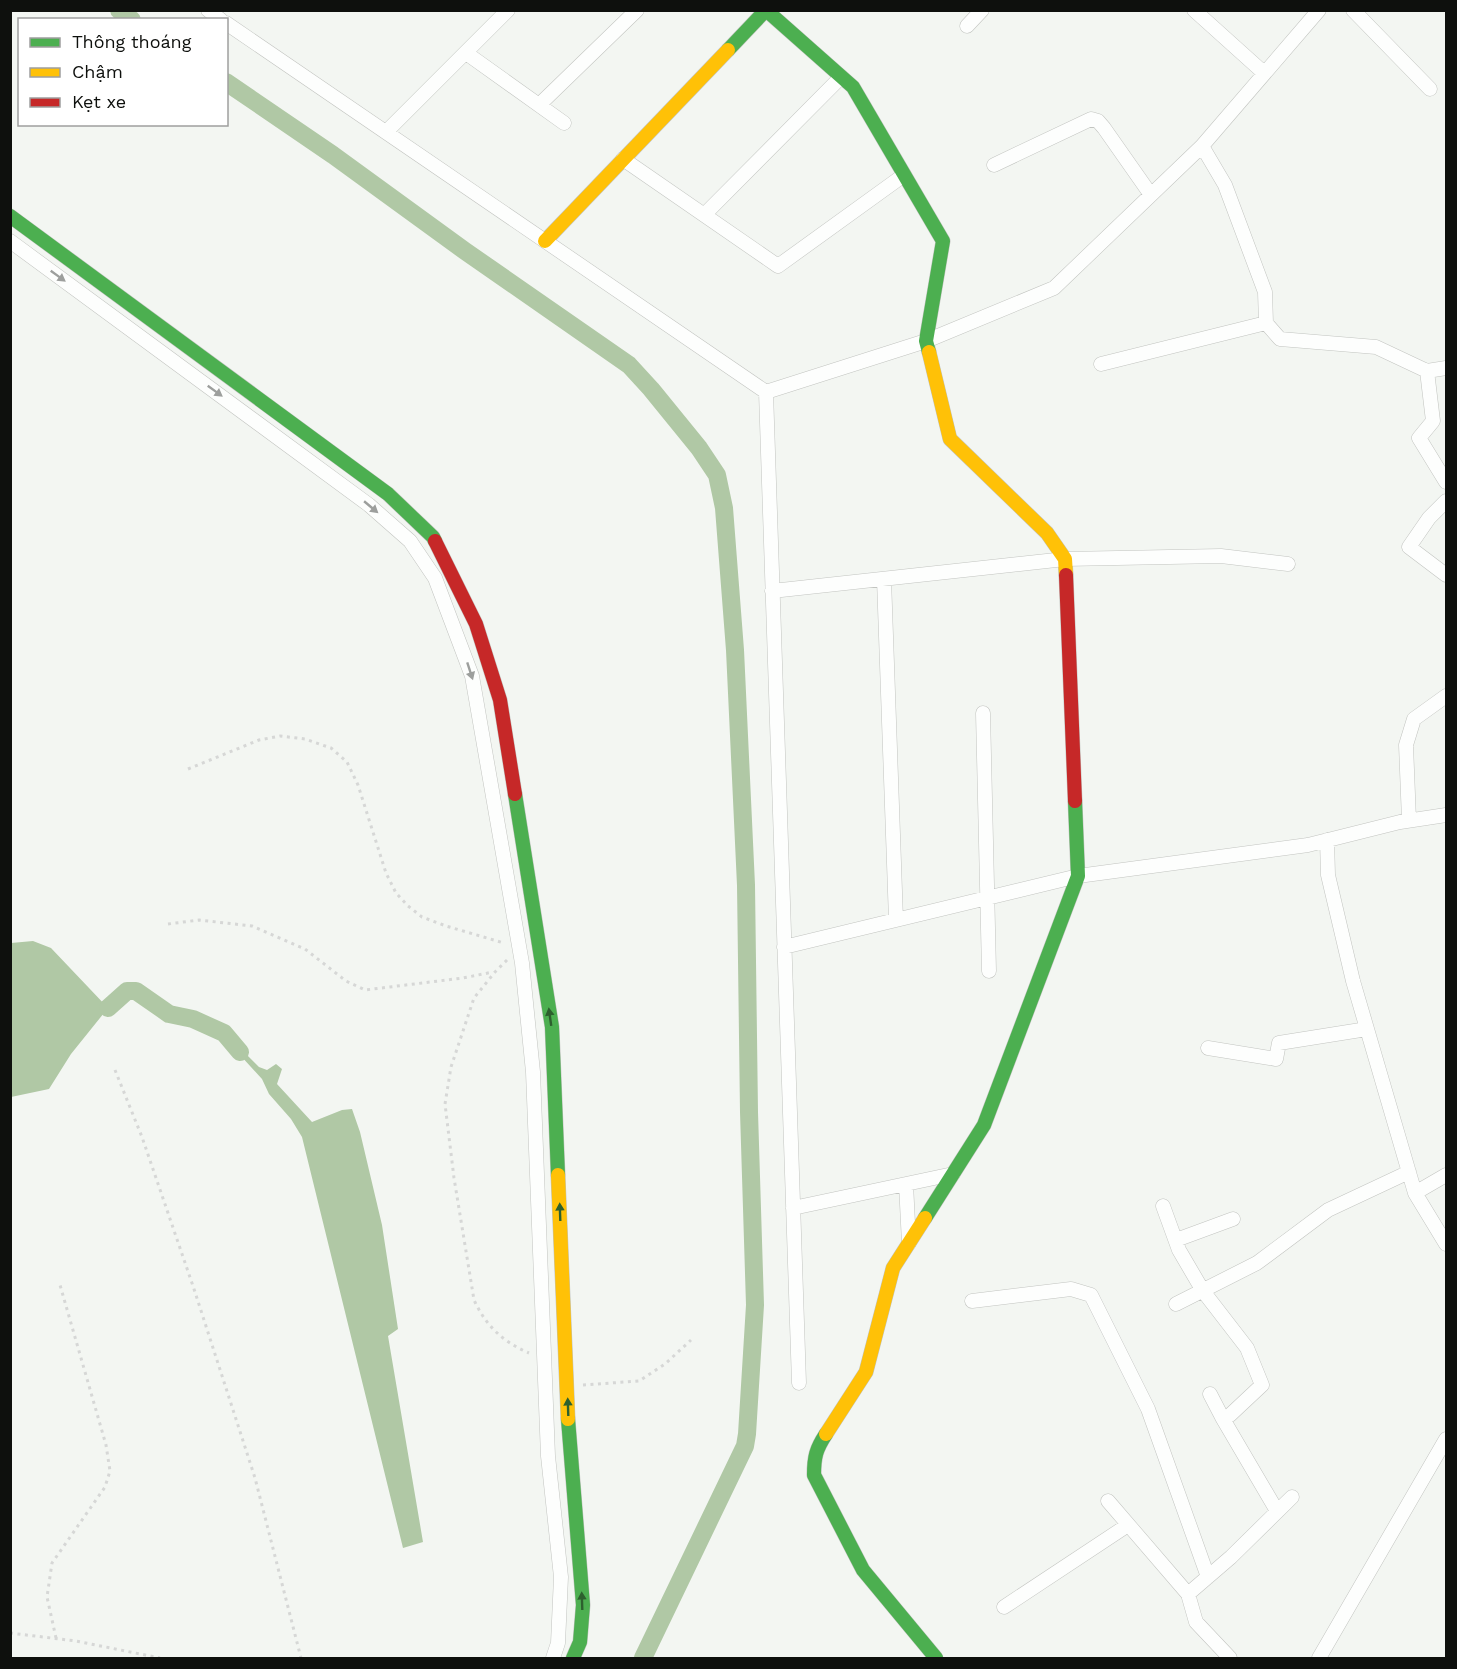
<svg xmlns="http://www.w3.org/2000/svg" width="1457" height="1669" viewBox="0 0 1457 1669" font-family="'Work Sans',sans-serif">
<style>
.water{fill:#b0c8a5}
.lines{fill:none;stroke-linecap:round;stroke-linejoin:round}
.canal{stroke:#b0c8a5;stroke-width:18}
.street-casing{stroke:#c2c4c0;stroke-width:15}
.fast-casing{stroke:#c2c4c0;stroke-width:15}
.slow-casing{stroke:#c2c4c0;stroke-width:15}
.jam-casing{stroke:#c2c4c0;stroke-width:15}
.path{stroke:#d6d7d6;stroke-width:3;stroke-dasharray:3 4.5;stroke-linecap:butt}
.street{stroke:#fdfefd;stroke-width:14}
.fast{stroke:#4caf50;stroke-width:14}
.slow{stroke:#ffc107;stroke-width:14}
.jam{stroke:#c62828;stroke-width:14}
.oneway{fill:#9d9f9d}
.oneway2{fill:#2d602e}
</style>
<rect width="100%" height="100%" fill="#f3f6f2"/>
<path class="water" d="M33 941 51 948 108 1008 71 1054 49 1089 11 1097V943Z
M242 1050 259 1067 267 1070 276 1064 282 1069 277 1084 312 1122 342 1110 352 1109 360 1132 382 1225 398 1329 388 1336 423 1542 403 1548 302 1137 291 1119 269 1094 262 1079 240 1055Z"/>
<g class="lines">
<path class="canal" d="M119 10 132 20
M226 82 333 155 465 251 629 365 651 389 699 448 717 475 724 508 735 650 746 885 749 1112 755 1305 747 1434 745 1446 643 1658
M108 1008 127 991H136L169 1014 193 1019 224 1033 240 1052"/>
<defs>
<path id="street" d="M208 10 221 20
M1194 10 1264 73
M1353 10 1430 89
M226 23 766 392 799 1383
M967 26 982 10
M466 53 564 123
M539 105 637 10
M386 132 508 10
M1202 146 1225 185 1265 292 1266 323 1280 339 1376 347 1427 371 1446 368
M623 159 778 266 904 175
M994 165 1091 119 1098 121 1104 128 1151 195
M704 215 841 77
M10 241 369 505 410 541 435 578 472 676 522 963 533 1072 548 1456 561 1577 558 1643 553 1658
M1101 364 1266 323
M1427 371 1433 421 1419 438 1446 482
M766 392 926 341 1054 288 1202 146 1319 10
M1446 501 1429 518 1409 547 1446 575
M884 579 896 920
M772 591 1065 559 1221 556 1288 564
M983 713 989 971
M1409 820 1406 745 1414 719 1446 696
M1327 840 1328 875 1353 981 1415 1193 1446 1244
M784 947 1078 876 1308 845 1400 822 1446 815
M1208 1048 1276 1059 1279 1043 1367 1029
M906 1184 909 1243
M1415 1193 1446 1175
M1163 1206 1179 1250 1203 1291 1247 1348 1262 1385 1230 1415 1223 1419 1210 1394
M793 1208 953 1174
M1176 1240 1233 1219
M972 1301 1071 1289 1091 1295 1148 1409 1208 1577
M1176 1304 1257 1263 1328 1210 1409 1172
M1223 1419 1277 1511
M1108 1501 1188 1594 1196 1622 1230 1658
M1188 1594 1231 1557 1292 1497
M1004 1607 1128 1525
M1319 1658 1446 1439"/>
<path id="fast" d="M728 50 766 10 853 87 943 241 926 341 929 352
M10 216 388 494 433 537 435 541
M515 794 552 1027 558 1175
M925 1218 984 1125 1078 876 1075 801
M568 1419 583 1605 580 1642 573 1658
M826 1434C816 1449 814 1457 814 1475L863 1570 936 1658"/>
<path id="slow" d="M545 241 728 50
M929 352 950 439 1047 533 1065 559 1066 575
M558 1175 568 1419
M826 1434 866 1372 893 1268 925 1218"/>
<path id="jam" d="M435 541 476 624 500 700 515 794
M1066 575 1075 801"/>
</defs>
<use href="#street" class="street-casing"/>
<use href="#fast" class="fast-casing"/>
<use href="#slow" class="slow-casing"/>
<use href="#jam" class="jam-casing"/>
<path class="path" d="M188 769 259 740 280 736 305 739 331 748 347 762 358 785 386 873 396 893 408 906 422 917 446 926 504 943
M168 924 199 920 252 926 305 949 346 981 365 990 463 978 493 972
M507 960 495 972 474 998 451 1067 445 1104 454 1178 474 1300C486 1326 503 1342 529 1353
M115 1070 142 1137 194 1289 255 1478 301 1658
M583 1385 639 1381 665 1364 691 1340
M10 1633 76 1641 160 1658
M56 1638 47 1597 52 1563 105 1487 110 1471 106 1445 60 1285"/>
<use href="#street" class="street"/>
<use href="#fast" class="fast"/>
<use href="#slow" class="slow"/>
<use href="#jam" class="jam"/>
</g>
<defs><path id="oneway-solid" d="M-6-.8H1V-3.2L6.5 0L1 3.2V.8H-6Z" transform="scale(1.5)"/></defs>
<g class="oneway">
<use href="#oneway-solid" transform="translate(58 276) rotate(36)"/>
<use href="#oneway-solid" transform="translate(215 391) rotate(36)"/>
<use href="#oneway-solid" transform="translate(371 507) rotate(40)"/>
<use href="#oneway-solid" transform="translate(470 671) rotate(72)"/>
</g>
<g class="oneway2">
<use href="#oneway-solid" transform="translate(550 1017) rotate(-98)"/>
<use href="#oneway-solid" transform="translate(560 1212) rotate(-92)"/>
<use href="#oneway-solid" transform="translate(568 1407) rotate(-92)"/>
<use href="#oneway-solid" transform="translate(582 1601) rotate(-92)"/>
</g>
<rect width="1457" height="1669" fill="none" stroke="#0e100d" stroke-width="24"/>
<rect x="18" y="18" width="210" height="108" fill="#ffffff" stroke="#9f9f9e" stroke-width="1.5"/>
<rect x="30" y="38" width="30" height="9" fill="#4caf50" stroke="#9f9f9e" stroke-width="1.5"/>
<text x="72" y="48" font-size="18" fill="#0e100d">Thông thoáng</text>
<rect x="30" y="68" width="30" height="9" fill="#ffc107" stroke="#9f9f9e" stroke-width="1.5"/>
<text x="72" y="78" font-size="18" fill="#0e100d">Chậm</text>
<rect x="30" y="98" width="30" height="9" fill="#c62828" stroke="#9f9f9e" stroke-width="1.5"/>
<text x="72" y="108" font-size="18" fill="#0e100d">Kẹt xe</text>
</svg>
